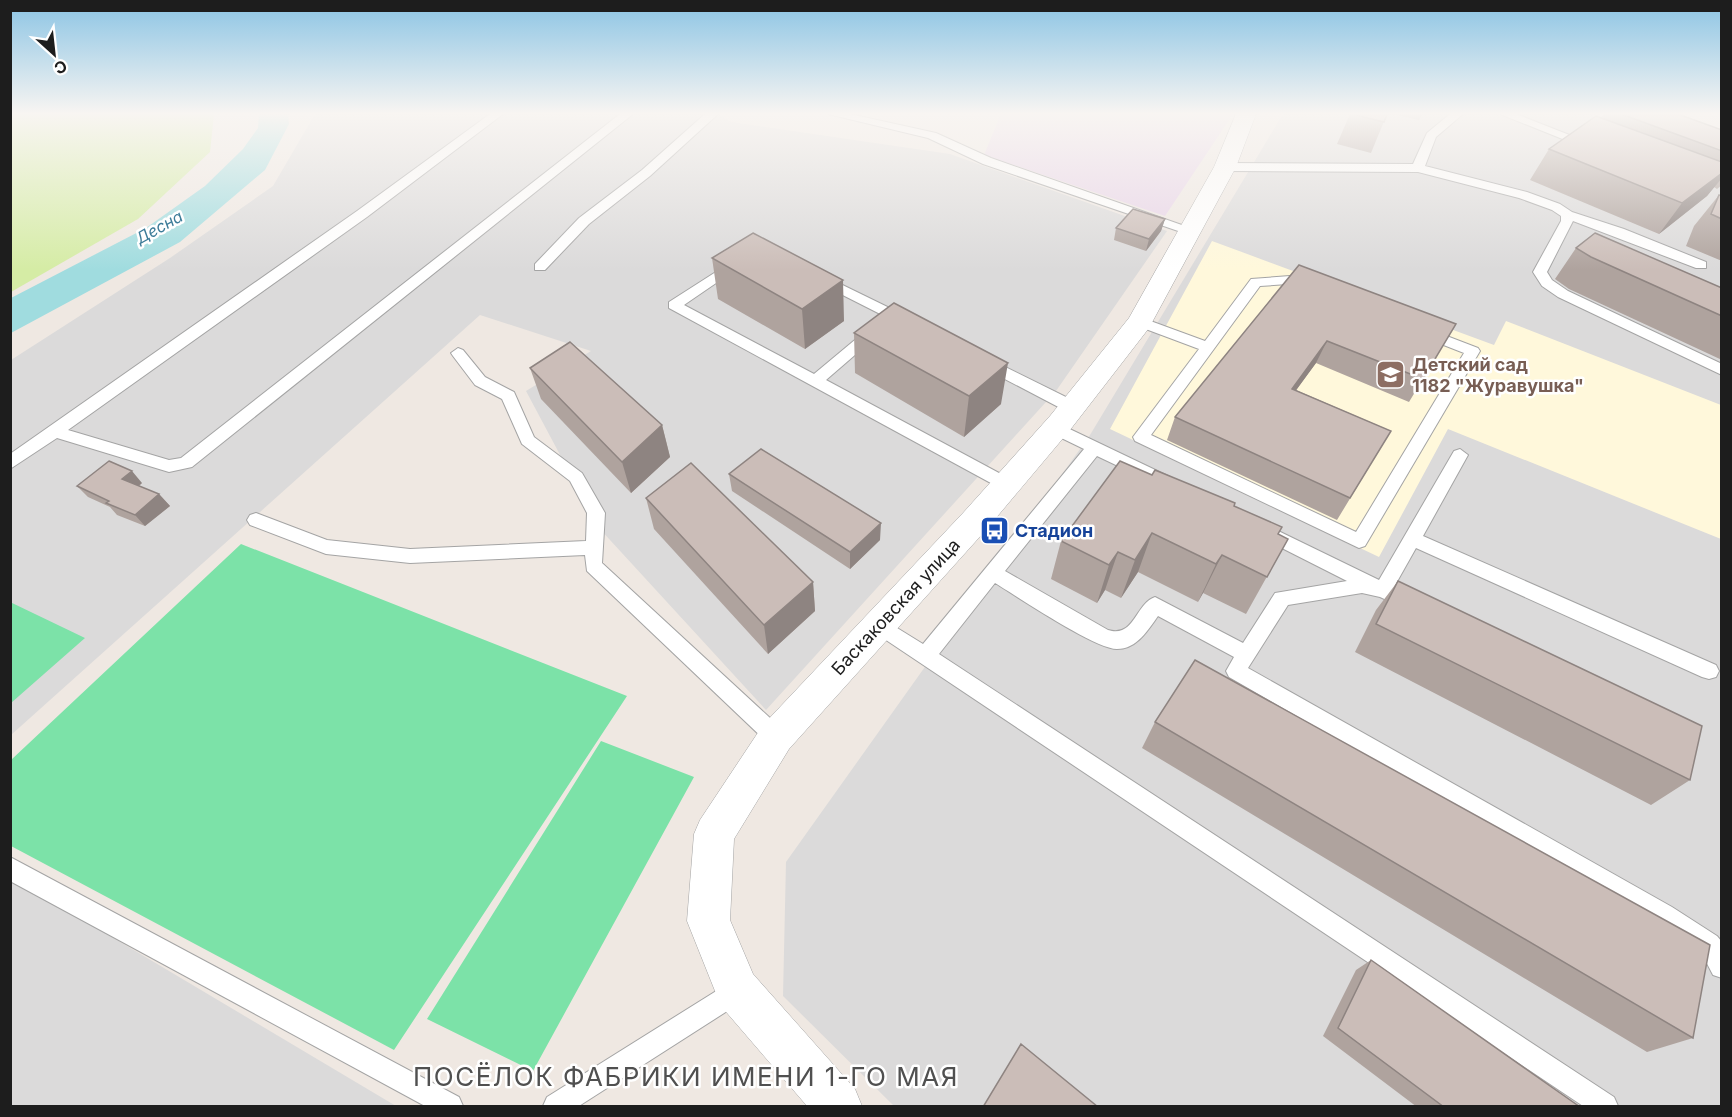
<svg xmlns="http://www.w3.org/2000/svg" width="1732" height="1117" viewBox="0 0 1732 1117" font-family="Inter,sans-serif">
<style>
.residential{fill:#dbdada}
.industrial{fill:#e8d4e8}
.education{fill:#fff8db}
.grass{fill:#d5eca5}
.pitch{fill:#7ce2a8}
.water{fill:#a0dcdf}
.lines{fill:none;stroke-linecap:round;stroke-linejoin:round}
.service-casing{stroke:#a4a4a4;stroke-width:2}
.tertiary-casing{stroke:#a4a4a4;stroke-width:1}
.service{fill:#fff;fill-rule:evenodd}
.tertiary{fill:#fff;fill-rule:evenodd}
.wall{fill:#afa39e}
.shaded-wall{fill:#8e8481}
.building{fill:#cbbdb8;stroke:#8e8481;stroke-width:1.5}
.labels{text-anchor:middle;stroke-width:5;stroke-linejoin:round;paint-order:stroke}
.far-water-label{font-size:16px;font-style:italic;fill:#3d7c99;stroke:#fff}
.education-label{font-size:18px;font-weight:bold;fill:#785e54;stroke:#fff;text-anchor:start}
.transit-label{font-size:18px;font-weight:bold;fill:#164399;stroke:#fff;text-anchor:start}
.street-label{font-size:18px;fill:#1d1d1d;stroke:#fff}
.near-quarter-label{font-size:26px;letter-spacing:1.5px;fill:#505050;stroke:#fff}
</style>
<rect width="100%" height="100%" fill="#efe8e2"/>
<path class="residential" d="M315 114H719L731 122 950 154 1167 231 1056 391 766 710 599 528 526 391 591 351 480 315 11 735V360L170 258 273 186Z
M1283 114H1594L1721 164V1106H894L783 996 786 862 1090 435Z
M11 877 396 1106H11Z"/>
<path class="industrial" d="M1001 114H1233L1165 216 984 155Z"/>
<path class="education" d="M1212 241 1494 345 1506 321 1721 405V539L1448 429 1379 557 1110 429Z"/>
<path class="grass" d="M11 114H214L210 152 138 219 11 292Z"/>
<path class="pitch" d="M241 544 627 696 394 1050 11 846V760Z
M10 602 85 638 11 703H10Z
M601 741 694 777 533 1071 427 1019Z"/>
<path class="water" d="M259 114H288L289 124 265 170 180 242 11 333V298L146 228 205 186 243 149 258 128Z"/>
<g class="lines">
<defs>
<path id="service" d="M490 114H503L367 217 68 430 169 460 181 458 620 114H633L192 467 169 472 57 438 10 469V454L357 211Z
M705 114H718L650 176 589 224 545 270H535V264L579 218 642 170Z
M828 114H850L936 133 991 158 1196 230 1189 234 1184 233 983 164 928 138Z
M1450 114H1463L1436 137 1425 166 1527 192 1560 204 1572 212 1624 229 1706 262V268H1696L1573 221 1547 272 1552 280 1568 291 1722 364V375L1558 297 1542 286 1533 272 1561 221V216L1552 210 1519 198 1418 172 1225 171 1219 167 1225 163 1413 164 1427 133Z
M1500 114H1516L1595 145 1585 148Z
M733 261 740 265 738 268 684 305 814 374 868 329H878L880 332 878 335 826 380 1012 480 1014 484 1012 488H1000L669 308V302Z
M822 275 910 318 912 321 905 326 900 324 817 282 815 279Z
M1290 276 1478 348 1480 351 1365 546 1359 548 1135 441 1133 437 1199 349 1135 325 1133 322 1135 319H1145L1205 341 1251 279ZM1288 284 1464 353 1356 532 1151 435 1260 286Z
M458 348 463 350 485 377 514 392 534 437 582 473 605 513 602 563 783 730 786 737 783 744 776 746 769 744 587 571 585 555 410 563 326 554 250 525 247 520 250 515 256 513 327 540 410 549 586 541 587 513 570 481 522 444 502 399 475 385 453 356 451 353Z
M985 357 1078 403 1080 407 1078 411H1066L980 366 977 362Z
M1055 422 1172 478 1174 482 1166 488 1160 486 1097 456 1005 571 1108 630C1135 638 1135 604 1155 597L1243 643 1275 593 1347 581 1260 537 1257 532 1260 527 1266 525 1379 580 1454 451 1460 449 1468 455 1423 536 1716 665 1719 671 1716 677 1709 679 1702 677 1416 548 1394 587 1418 598 1420 603 1418 608 1411 611 1380 597 1362 593 1288 605 1248 668 1672 907 1717 936 1722 942V978L1713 975 1701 952 1656 923 1229 677 1226 671 1234 657 1158 616C1148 630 1137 649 1117 649 1095 649 1018 597 995 583L939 654 1614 1097 1618 1106H1583L874 632 871 626 874 620 881 618 923 644 1084 449 1049 432 1047 428Z
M10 857 459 1097 463 1106H425L10 881Z
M737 978 746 981 749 990 746 999 579 1106H543L547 1097Z"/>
<path id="tertiary" d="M1236 114H1256L1236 167 1149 328 1070 430 985 531 789 749 734 839 730 920 753 974 855 1089 862 1106H807L721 1006 687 921 694 834 700 820 763 725 963 513 1050 416 1129 318 1214 167Z"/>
</defs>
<use href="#service" class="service-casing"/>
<use href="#tertiary" class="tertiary-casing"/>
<use href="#service" class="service"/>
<use href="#tertiary" class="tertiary"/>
</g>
<path class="wall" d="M1350 114H1387L1371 153 1337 144Z
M1393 114H1422L1419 120Z
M1604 114H1678L1722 130V185L1717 189 1714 187 1707 196 1659 234 1530 180 1549 149 1601 118Z
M1719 195 1722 196V261L1686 246 1694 226Z
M1165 219 1161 231 1146 251 1114 240 1116 228Z
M1576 248 1722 288V360L1569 289 1555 279Z
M712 258 844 321 805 349 718 299Z
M1299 265 1456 324 1409 402 1316 363 1296 390 1391 431 1337 520 1167 440 1175 417Z
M854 333 1001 404 964 437 855 373Z
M530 368 662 425 670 457 631 493 541 399Z
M729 474 880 540 850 569 732 491Z
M1152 475 1234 506 1278 534 1288 539 1246 614 1203 593 1198 602 1138 572 1121 598 1105 590 1097 603 1051 579 1061 541Z
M142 483 139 486 159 494 170 506 145 526 117 515 110 507 88 497 77 486Z
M646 498 813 582 815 611 768 654 654 529Z
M1398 581 1690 780 1651 805 1355 652 1376 610Z
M1155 722 1693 1038 1647 1052 1142 748Z
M1371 960 1580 1107H1417L1323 1036 1356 970Z"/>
<path class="shaded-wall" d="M1722 173V178L1707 196 1659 234 1682 203Z
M1165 219 1161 231 1146 251 1149 239Z
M843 280 844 321 805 349 802 309Z
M1327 341 1316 363 1281 411 1292 389Z
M1008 363 1001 404 964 437 969 396Z
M662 425 670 457 631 493 622 462Z
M132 471 142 483 132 491 122 479Z
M159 494 170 506 145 526 135 515Z
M881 523 880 540 850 569V552Z
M1152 533 1138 572 1121 598 1135 560Z
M1118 552 1105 590 1097 603 1109 565Z
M1222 555 1203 593 1198 602 1216 564Z
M813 582 815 611 768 654 764 625Z"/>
<path class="building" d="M1352 114H1387L1384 122Z
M1621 114H1678L1722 130V151Z
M1596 116 1722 162V173L1682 203 1549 149Z
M1719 195 1722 196V219L1711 214Z
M1133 209 1165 219 1149 239 1116 228Z
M753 233 843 280 802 309 712 258Z
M1595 233 1722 288V316L1591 257 1576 248Z
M1299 265 1456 324 1423 379 1327 341 1292 389 1391 431 1350 498 1175 417Z
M894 303 1008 363 969 396 854 333Z
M570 342 662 425 622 462 530 368Z
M761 449 881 523 850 552 729 474Z
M109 461 132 471 122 479 159 494 135 515 106 503 109 501 77 486Z
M1120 461 1152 475 1155 470 1235 503 1234 506 1282 527 1278 534 1288 539 1267 577 1222 555 1216 564 1152 533 1135 560 1118 552 1109 565 1061 541Z
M691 463 813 582 764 625 646 498Z
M1398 581 1702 726 1690 780 1376 624Z
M1195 660 1710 945 1693 1038 1155 722Z
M1371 960 1580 1107H1444L1338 1028Z
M1021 1044 1098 1107H983Z"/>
<linearGradient id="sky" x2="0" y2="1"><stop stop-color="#8bc4e4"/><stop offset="0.42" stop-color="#f8f5f2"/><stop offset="1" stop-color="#f8f5f2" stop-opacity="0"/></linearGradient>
<rect width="1732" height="270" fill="url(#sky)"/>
<defs>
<symbol id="school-square" viewBox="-11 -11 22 22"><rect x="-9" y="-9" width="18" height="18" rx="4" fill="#8d6e63" stroke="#fff"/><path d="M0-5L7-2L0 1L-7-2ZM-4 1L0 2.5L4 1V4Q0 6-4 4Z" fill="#fff"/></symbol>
<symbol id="bus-square" viewBox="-11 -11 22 22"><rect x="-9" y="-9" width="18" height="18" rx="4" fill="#1a4fb4" stroke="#fff"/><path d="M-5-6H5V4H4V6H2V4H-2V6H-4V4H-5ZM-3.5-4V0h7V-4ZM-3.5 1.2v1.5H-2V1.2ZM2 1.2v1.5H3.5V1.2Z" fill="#fff"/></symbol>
</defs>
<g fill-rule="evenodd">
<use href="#school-square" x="1374" y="358" width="33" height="33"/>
<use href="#bus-square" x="978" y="514" width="33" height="33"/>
</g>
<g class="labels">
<g class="far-water-label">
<text transform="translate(159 227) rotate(-29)" y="6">Десна</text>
</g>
<g class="education-label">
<text x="1412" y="371">Детский сад<tspan x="1412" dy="21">1182 "Журавушка"</tspan></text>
</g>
<g class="transit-label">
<text x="1015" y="537">Стадион</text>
</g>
<g class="street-label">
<text transform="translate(896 607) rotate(-47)" y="6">Баскаковская улица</text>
</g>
<g class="near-quarter-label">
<text x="686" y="1086">ПОСЁЛОК ФАБРИКИ ИМЕНИ 1-ГО МАЯ</text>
</g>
</g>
<rect width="1732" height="1117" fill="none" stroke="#1d1d1d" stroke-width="24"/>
<g transform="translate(54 54) rotate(153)" stroke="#ffffff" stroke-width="4.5" paint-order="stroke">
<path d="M0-4.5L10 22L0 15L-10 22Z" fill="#1d1d1d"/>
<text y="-9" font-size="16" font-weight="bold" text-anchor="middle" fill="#1d1d1d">С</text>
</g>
</svg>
